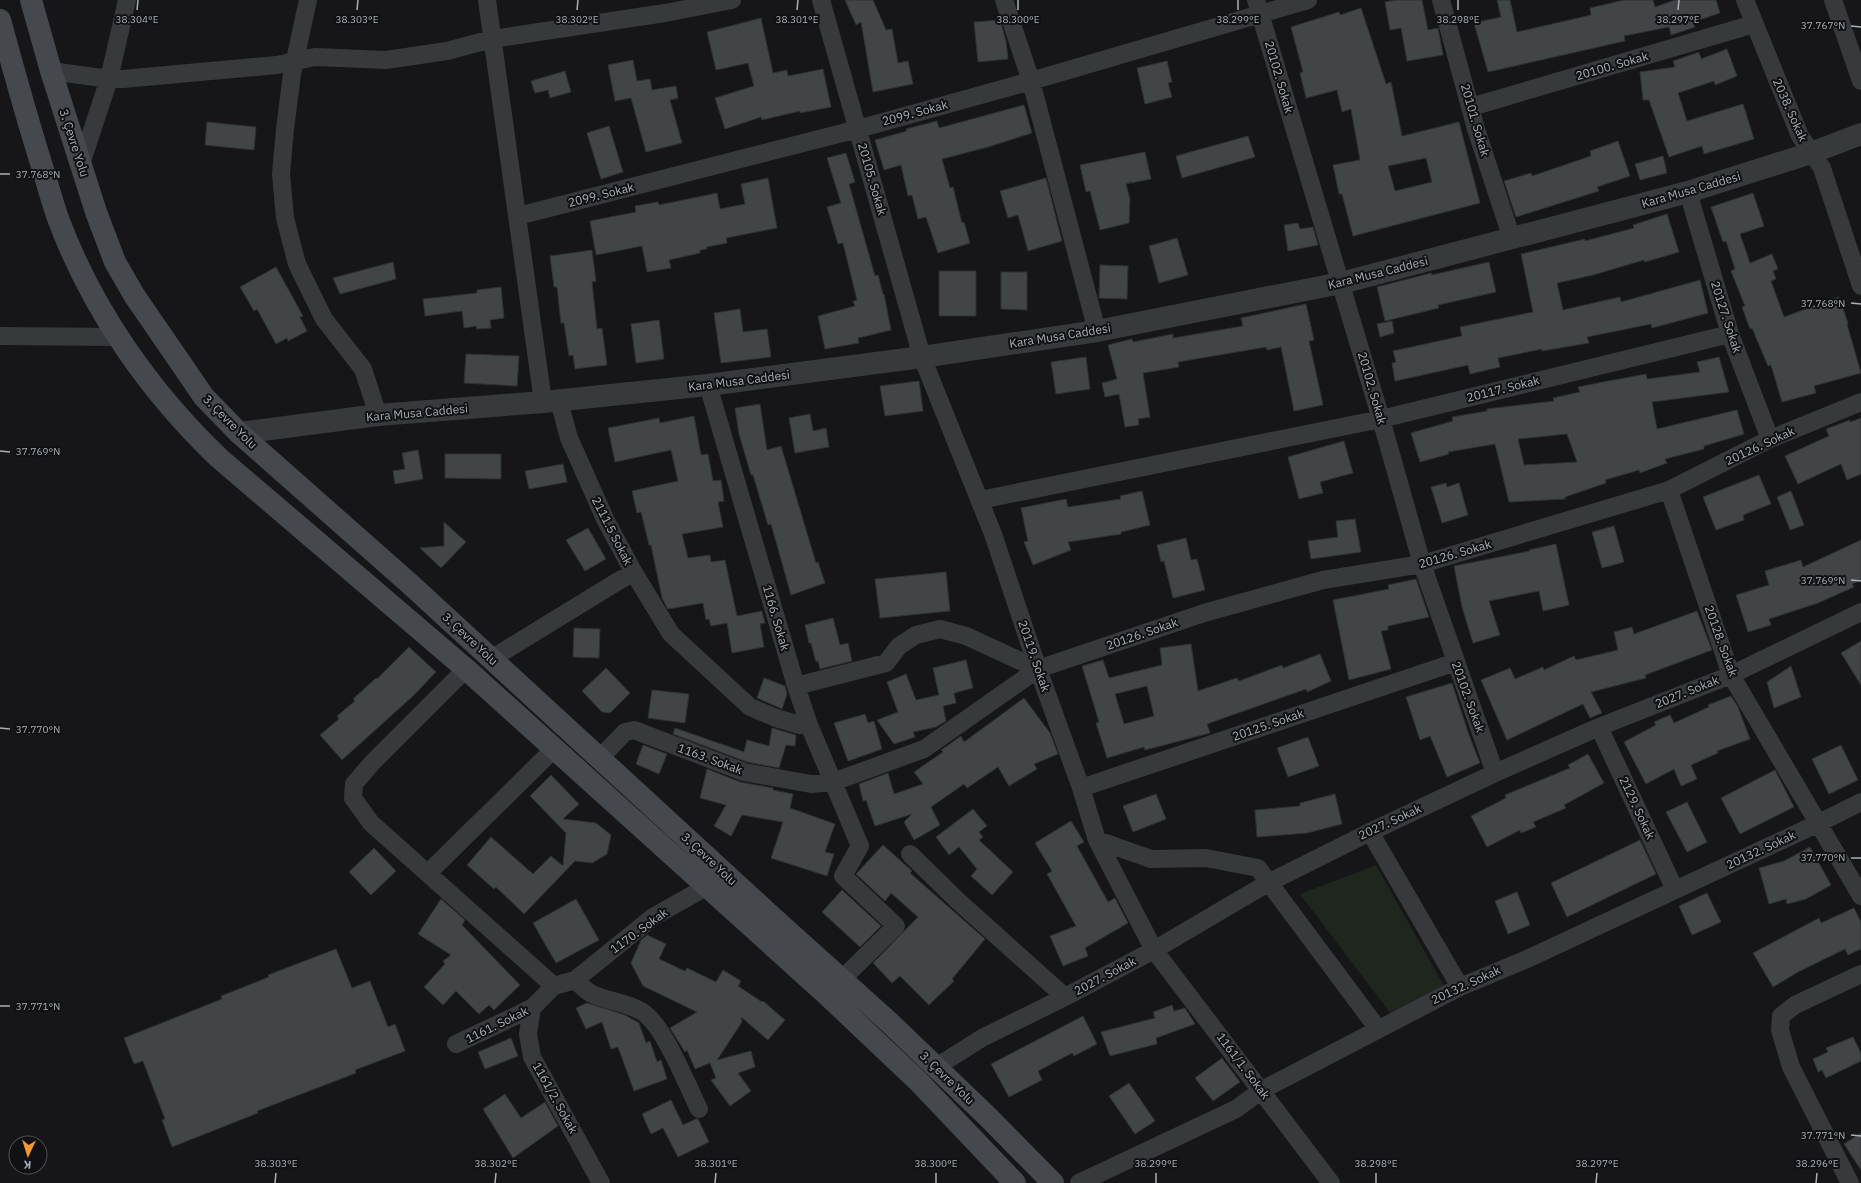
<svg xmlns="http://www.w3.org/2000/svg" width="1861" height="1183" viewBox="0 0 1861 1183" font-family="'IBM Plex Sans',sans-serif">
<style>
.green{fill:#1e261e}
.building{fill:#424548;stroke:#303134;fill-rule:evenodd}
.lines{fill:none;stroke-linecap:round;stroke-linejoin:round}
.minor{stroke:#37393d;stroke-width:18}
.tertiary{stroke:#37393d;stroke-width:22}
.secondary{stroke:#45484d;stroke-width:22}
.ticks{fill:none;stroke:#a8afb8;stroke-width:1.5}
.labels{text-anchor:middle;stroke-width:4;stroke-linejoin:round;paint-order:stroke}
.street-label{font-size:12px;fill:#a8afb8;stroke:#111113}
.ticks-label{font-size:10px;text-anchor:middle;fill:#a8afb8;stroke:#111113;stroke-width:4;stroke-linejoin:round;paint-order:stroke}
</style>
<rect width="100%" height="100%" fill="#161618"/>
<path class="green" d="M1376 865 1444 986 1391 1014 1300 894Z"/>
<path class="building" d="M845 0H873L886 30 892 29 898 63 908 61 913 84 873 92 861 22 856 25Z
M1396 0H1422L1428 30 1438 28 1443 55 1407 61 1401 28 1390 30 1385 2Z
M1497 0H1510L1517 32 1591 15 1590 8 1624 0H1653L1655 7 1675 0H1716L1720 13 1693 22 1695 27 1671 35 1669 27 1624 36 1625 41 1488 72 1474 23 1501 17Z
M1361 8 1386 84 1391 82 1402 136 1459 122 1480 203 1353 236 1342 194H1339L1333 165 1360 160 1351 109 1342 112 1337 90 1306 98 1300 73 1303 72 1291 27 1339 12 1340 15ZM1426 158 1432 182 1395 191 1388 166Z
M761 18 773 73 787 70 788 76 823 69 831 107 800 113V111L762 120 761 117 725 129 715 98 754 86 748 63 716 70 707 32Z
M1000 20 1006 41 1008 59 978 62 974 22Z
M1727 49 1737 76 1715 85 1714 81 1678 93 1687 121 1743 104 1754 139 1704 154 1702 146 1669 157 1649 100H1643L1640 72 1675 67 1673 61 1699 52 1701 59Z
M633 60 637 81 650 79 652 90 676 86 678 98 670 100 682 143 646 152 631 98 615 101 608 65Z
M1167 61 1172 82 1168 83 1172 97 1145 104 1137 68Z
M565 71 571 92 550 98 548 90 535 93 531 81Z
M1024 105 1032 133 988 147 942 159 950 188 953 187 962 223 964 222 970 243 938 253 926 217 918 219 912 195 908 196 901 165 884 170 875 140 907 131 906 129 937 121 939 128Z
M207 122 256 127 254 150 205 145Z
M609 126 623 172 601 179 587 133Z
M1248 136 1255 157 1182 178 1176 156Z
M1618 141 1630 176 1597 187 1599 191 1516 217 1504 181 1531 173 1532 176 1591 156 1590 151Z
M1145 152 1151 179 1131 183 1130 181V183L1126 184 1130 199 1129 223 1100 230 1090 191 1086 192 1080 165Z
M846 153 855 182 849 184 875 276 878 275 883 294H884L891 330 858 338 859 343 825 349 818 316 855 306 853 301 857 300 843 243 838 244 827 207 841 203 827 158Z
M1663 156 1667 173 1640 180 1635 164Z
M768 178 777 228 726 238 727 243 707 247V249L700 250V253L669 260 671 268 647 272 642 246 596 255 590 221 636 212 635 206 658 202 659 205 717 193 720 209 745 204 741 184Z
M1046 178 1062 241 1028 251 1018 215 1008 218 1000 191Z
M1753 193 1764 226 1740 234 1750 263 1772 254 1778 269 1773 271 1776 279 1771 281 1784 317 1839 297 1848 323 1847 324 1861 373 1814 386 1816 393 1782 402 1771 365 1768 366 1752 328 1750 329 1742 307 1745 306 1731 271 1735 269 1726 241 1723 242 1711 207Z
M1667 214 1679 252 1645 262 1644 260 1593 275 1557 283 1563 310 1620 297 1621 302 1700 280 1708 313 1652 328 1651 324 1587 337 1589 343 1542 351V349L1498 358 1500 367 1470 374 1468 365 1395 381 1392 363 1396 362 1393 351 1462 336 1460 327 1533 312 1521 254 1585 239V241L1634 228 1633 225Z
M1298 223 1300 229 1313 227 1318 245 1288 251 1284 225Z
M1177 238 1188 275 1159 283 1149 246Z
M592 250 596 281 592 282 597 329 602 328 607 365 575 369 573 355 569 356 564 323H561L557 287H554L550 256Z
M393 262 396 279 340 294 333 278Z
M1489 262 1496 292 1438 305 1439 308 1385 321 1377 287 1431 273 1432 275Z
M1100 265 1128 266 1127 299 1099 298Z
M276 267 303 316 300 317 307 331 288 341 287 338 276 344 257 309 254 311 240 287Z
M939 271H976V316H939Z
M1001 272H1027V310L1001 309Z
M501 287 504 318 490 320 491 328 477 329 476 326 464 328 462 311 425 316 423 299 477 293V290Z
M1306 304 1314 340 1309 341 1323 405 1294 411 1281 347 1267 350 1266 347 1178 362 1179 367 1143 373 1150 417 1138 419 1139 425 1125 427 1119 394 1105 397 1102 383 1117 379 1108 345 1132 339 1133 342 1173 334V338L1243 326 1241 318Z
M740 309 743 332 767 329 771 357 721 363 714 313Z
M659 320 664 359 636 363 631 324Z
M1392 321 1394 333 1380 337 1377 324Z
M466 354 519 356 517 386 464 383Z
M1086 357 1090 389 1056 394 1051 362Z
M1719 357 1729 392 1652 402 1657 429 1737 410 1744 434 1704 446V449L1665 459 1667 463 1640 473 1639 470 1605 480 1606 483 1565 497V499L1509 502 1495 444 1448 452 1449 454 1420 462 1411 433 1453 421 1452 417 1487 411V409L1554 401 1553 398 1580 392 1578 387 1603 382 1646 374 1647 379 1700 372 1697 362ZM1567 434 1577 462 1524 465 1518 439Z
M919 381 923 411 885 416 880 386Z
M760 404 767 450 781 446 816 563 818 562 825 583 791 595 771 524 768 525 753 475H751L739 434 735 408Z
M810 414 813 431 826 428 829 447 795 453 789 418Z
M694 416 701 455 708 454 713 481 721 480 724 501 718 502 723 527 682 534 688 558 710 555 711 562 725 560 737 616 762 611 765 623 760 624 764 647 732 653 727 623 711 626 709 619 706 620 703 603 668 609 662 598 651 545H649L641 512 637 513 632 491 678 481 671 450 615 462 608 428 659 418 660 423Z
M1861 418V474L1847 480 1841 464 1798 484 1785 456 1829 436 1826 429 1850 420V422Z
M1344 441 1353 473 1320 482 1323 493 1299 499 1288 457Z
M418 450 423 479 395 484 393 471 405 469 402 453Z
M445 454H501V479L445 478Z
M563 464 567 482 529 489 525 471Z
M1759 475 1771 504 1743 515 1744 520 1716 530 1703 497Z
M1446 483 1447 487 1459 483 1468 515 1442 523 1431 487Z
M1142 491 1150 525 1121 532V534L1068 542 1071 550 1033 565 1024 542 1028 541 1021 508 1066 499 1068 507 1121 499 1120 496Z
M1791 491 1804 525 1790 530 1777 497Z
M1355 519 1361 552 1311 559 1308 541 1338 537 1336 521Z
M444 522 466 542 441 568 420 548 444 546Z
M1614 526 1624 562 1602 568 1592 532Z
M588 528 606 559 585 571 566 540Z
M1186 538 1191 560 1197 559 1205 590 1173 598 1164 561 1161 562 1157 545Z
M1861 540V580L1852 584 1854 587 1818 603 1769 619 1771 625 1748 632 1736 595 1769 585 1765 571 1801 560 1803 567Z
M1556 544 1569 605 1543 611 1539 591 1489 601 1500 635 1473 643 1462 607 1454 566 1530 551 1529 550Z
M946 572 950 611 880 618 875 579Z
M1416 579 1429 617 1388 626V630L1381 631 1391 669 1349 680 1333 600 1389 589 1388 585Z
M1697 611 1712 650 1645 675 1646 678 1591 692 1602 713 1590 718 1583 704 1507 740 1481 680 1510 668 1515 679 1543 667 1544 670 1574 656 1576 660 1618 650 1614 632 1632 627 1634 634Z
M833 618 840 645 848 643 852 661 820 669 818 661 816 662 811 643H809L805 625Z
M574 628 600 629 599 658 573 657Z
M1861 641V685L1841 653Z
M1191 644 1198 691 1237 678 1239 681 1282 665 1283 668 1320 654 1331 681 1307 692 1306 689 1207 724 1210 733 1145 750 1144 747 1107 758 1096 723 1099 722 1082 666 1103 660 1109 678 1162 665 1160 648ZM1147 686 1154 716 1124 724 1115 694Z
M409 647 436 672 413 696 342 760 320 735 339 719 337 716 355 701 353 699 376 678 377 679Z
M966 660 973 688 954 693 956 703 943 706 946 721 936 727 913 732 915 737 894 744 877 720 898 712 887 682 906 674 916 700 939 695 933 668Z
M1791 666 1801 697 1774 708 1767 682Z
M606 668 630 693 610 713 602 712 582 691Z
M764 678 785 686 787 694 782 709 757 698Z
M1452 683 1469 735 1480 763 1447 777 1430 736 1420 740 1406 697Z
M652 690 689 694 685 723 648 718Z
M1731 696 1738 707 1750 739 1717 751 1718 753 1691 765 1697 779 1681 786 1674 769 1646 784 1624 742 1656 725 1654 722 1670 715 1674 723 1709 707 1708 705Z
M1024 698 1050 733 1058 754 1034 764 1037 769 1009 786 998 767 967 788 964 784 931 807 940 825 914 840 904 822 912 814 875 826 866 800 863 801 859 784 888 773 894 794 923 784 914 772 943 752 941 750 947 746 961 736 964 742Z
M865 714 868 723 874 721 882 749 848 761 834 723Z
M675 728 744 752 747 740 769 746 772 728 796 735 795 746 786 745 779 768 747 762 673 734Z
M1308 737 1319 766 1288 777 1277 748Z
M643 745 667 754 659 774 636 764Z
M1841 745 1858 780 1829 794 1812 759Z
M1588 754 1604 783 1564 805 1566 808 1533 822 1536 827 1521 833 1520 830 1487 847 1471 816 1506 798 1505 795 1570 768 1568 765Z
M707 769 740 782 773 788V790L793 794 790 808 835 824 825 852 834 854 827 876 771 858 783 822 742 815 731 836 714 826 726 805 700 798Z
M1775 770 1794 807 1740 834 1721 798Z
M551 775 579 804 563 819 596 823 611 835 607 854 592 863 575 861 524 914 496 887 494 889 467 865 491 837 533 874 551 856 563 866 566 833 530 796Z
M1156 794 1166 819 1133 832 1123 806Z
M1335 794 1342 824 1307 833 1257 837 1255 810 1300 806V803Z
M1687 802 1707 842 1687 852 1666 812Z
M973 809 987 826 979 832 983 837 979 840 1013 872 992 895 971 876 977 869 959 847 949 855 936 837Z
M1071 821 1084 842 1077 846 1108 902 1115 898 1128 923 1085 948 1088 956 1063 966 1050 936 1076 926 1047 874 1052 871 1035 843Z
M1640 840 1656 874 1567 917 1551 883Z
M883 845 912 871 910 873 985 939 952 979 954 981 929 1005 900 976 892 983 873 963 918 917 891 893 885 901 856 874Z
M1810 847 1831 885 1806 899 1787 904 1786 899 1769 904 1759 868 1784 861Z
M374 848 396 871 371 895 349 872Z
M842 890 881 926 860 947 822 912Z
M1517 892 1530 925 1508 934 1495 901Z
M1707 893 1721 922 1692 935 1679 906Z
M441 899 465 920 462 925 520 985 494 1010 489 1005 479 1014 456 991 443 1005 424 987 445 964 443 961 451 955 418 934Z
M576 899 599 940 556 963 533 923Z
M1854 908 1861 922V949L1848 955 1845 949 1798 972 1773 987 1753 953 1819 918 1821 923Z
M647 935 666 944 659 959 685 971 687 968 716 982 723 970 741 981 738 986 762 1002 763 1001 785 1020 768 1040 741 1017 742 1022 717 1060 751 1051 755 1067 738 1073 751 1091 730 1106 711 1080 716 1078 710 1063 695 1069 687 1050 685 1052 670 1028 697 1012 643 986 631 963 641 940Z
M336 949 352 988 370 981 388 1027 395 1024 405 1051 355 1070 356 1073 257 1111 258 1113 172 1147 162 1120 165 1119 143 1061 134 1064 124 1038 222 999 221 996 269 977 268 975Z
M587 1003 625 1015 639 1023 646 1043 650 1041 657 1062 661 1060 667 1079 634 1091 618 1047 611 1049 602 1022 586 1029 576 1008Z
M1172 1005 1174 1011 1185 1008 1195 1024 1156 1038 1157 1044 1110 1056 1101 1032 1155 1018 1153 1012Z
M1083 1016 1097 1044 1074 1056 1072 1053 1038 1071 1042 1080 1009 1097 991 1064Z
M1853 1037 1861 1053V1061L1826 1078 1822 1070 1818 1072 1813 1059 1828 1052 1826 1048Z
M511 1038 518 1056 485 1069 478 1052Z
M1222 1058 1240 1082 1213 1101 1195 1078Z
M1129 1083 1155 1121 1135 1134 1109 1096Z
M505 1094 521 1118 545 1102 558 1126 513 1158 483 1109Z
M671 1100 683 1125 696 1119H698L709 1142 678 1157 663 1128 651 1134 642 1114Z
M1861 1133V1170L1844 1144Z"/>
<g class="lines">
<path class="minor" d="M308 0 292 74 285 129 281 174 285 218 297 264 324 319 363 369 378 415
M487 0 543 402
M821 0 922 357 993 534 1038 669 1081 788 1097 840 1154 950 1331 1183
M1004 0 1031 81 1097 331
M1256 0 1381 419 1422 564 1495 773
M1441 0 1476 129 1512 239
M1745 0 1800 136 1822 168 1861 286
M1833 0 1861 81
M51 71 109 79H123L277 65 315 57 386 60 447 51 492 39 665 13 732 0
M1471 107 1754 24
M81 164 109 79 127 0
M1688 192 1730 334 1770 439
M518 216 858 129 1031 81 1308 0
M0 336 119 337
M708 385 796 686 809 725 860 846 843 876 896 926 841 980
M1669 490 1731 675 1861 896
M980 500 1381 419 1730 334
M634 573 671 634 750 707 776 718 800 725H809
M491 659 620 580 634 573 606 521 569 438 559 401
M466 669 372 763 354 784 353 798 371 823 554 986
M796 686 886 663 899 646 916 635 940 629 966 636 1038 669
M1599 727 1675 890
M600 758 625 732 634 730 744 772 811 784 833 782 924 749 1038 669 1204 613 1323 580 1422 564 1669 490 1770 439 1861 402
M1081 788 1456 662
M1370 832 1460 987
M1097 840 1151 859 1206 858 1258 868 1378 1029
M910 854 957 900 1065 997
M428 873 555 748
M575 980C580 984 586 991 592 994 607 1001 625 1002 641 1011 663 1023 687 1085 699 1109
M532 1008 528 1034 532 1057 601 1183
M456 1044 532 1008 554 986 575 980 653 917 706 887
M936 1067 982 1038 1065 997 1154 950 1268 883 1370 832 1495 773 1599 727 1731 675 1861 612
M1079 1183 1236 1109 1262 1090 1460 987 1527 959 1819 823 1861 802
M1850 1183 1791 1067 1780 1030 1781 1016 1795 1005 1861 974"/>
<path class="tertiary" d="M239 433 378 415 543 402 708 385 922 357 1097 331 1341 283 1688 192 1811 153 1861 134"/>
<path class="secondary" d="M31 0 51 71 96 212 115 262 134 295 204 397 239 433 410 584 769 914 890 1023 989 1118 1053 1183
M0 20C13 68 26 115 41 163 47 182 52 202 59 221 93 311 150 392 219 458L466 669 825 993 918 1081 1015 1183"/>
</g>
<path class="ticks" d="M137 10 138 0M357 10 358 0M577 10 578 0M797 10 798 0M1018 10V0M1238 10V0M1458 10V0M1678 10 1679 0M1851 26 1861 27M0 174H10M1851 303 1861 304M0 451 10 452M1851 580 1861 581M0 728 10 729M1851 858H1861M0 1006H10M1851 1135 1861 1136M275 1183 276 1173M495 1183 496 1173M715 1183 716 1173M936 1183V1173M1156 1183V1173M1376 1183V1173M1596 1183 1597 1173M1816 1183 1817 1173"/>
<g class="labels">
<g class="street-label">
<text transform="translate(1612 66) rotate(-16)" y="4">20100. Sokak</text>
<text transform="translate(1279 77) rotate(74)" y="4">20102. Sokak</text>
<text transform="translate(1790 110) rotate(66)" y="4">2038. Sokak</text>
<text transform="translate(915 113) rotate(-15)" y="4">2099. Sokak</text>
<text transform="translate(1475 120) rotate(74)" y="4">20101. Sokak</text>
<text transform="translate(74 143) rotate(72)" y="4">3. Çevre Yolu</text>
<text transform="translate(872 179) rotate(74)" y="4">20105. Sokak</text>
<text transform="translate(1691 190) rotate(-16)" y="4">Kara Musa Caddesi</text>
<text transform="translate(601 195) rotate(-14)" y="4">2099. Sokak</text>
<text transform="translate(1378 273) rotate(-14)" y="4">Kara Musa Caddesi</text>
<text transform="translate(1726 317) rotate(72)" y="4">20127. Sokak</text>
<text transform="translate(1060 336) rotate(-9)" y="4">Kara Musa Caddesi</text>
<text transform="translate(739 381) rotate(-7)" y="4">Kara Musa Caddesi</text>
<text transform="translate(1372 388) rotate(74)" y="4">20102. Sokak</text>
<text transform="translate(1503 389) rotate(-14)" y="4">20117. Sokak</text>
<text transform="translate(417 413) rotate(-5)" y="4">Kara Musa Caddesi</text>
<text transform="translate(230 422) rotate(45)" y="4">3. Çevre Yolu</text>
<text transform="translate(1760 446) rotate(-25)" y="4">20126. Sokak</text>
<text transform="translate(612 531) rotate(63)" y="4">2111.5 Sokak</text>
<text transform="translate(1455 554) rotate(-16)" y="4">20126. Sokak</text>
<text transform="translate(776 618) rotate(74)" y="4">1166. Sokak</text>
<text transform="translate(1142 634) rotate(-19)" y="4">20126. Sokak</text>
<text transform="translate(470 639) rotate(43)" y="4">3. Çevre Yolu</text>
<text transform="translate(1721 641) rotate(70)" y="4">20128. Sokak</text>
<text transform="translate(1034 656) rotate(71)" y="4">20119. Sokak</text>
<text transform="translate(1687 692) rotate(-22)" y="4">2027. Sokak</text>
<text transform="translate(1468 697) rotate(70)" y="4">20102. Sokak</text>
<text transform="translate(1268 725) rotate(-19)" y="4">20125. Sokak</text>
<text transform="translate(710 759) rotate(20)" y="4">1163. Sokak</text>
<text transform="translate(1637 808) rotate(65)" y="4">2129. Sokak</text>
<text transform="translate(1390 822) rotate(-25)" y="4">2027. Sokak</text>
<text transform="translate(1761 850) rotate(-25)" y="4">20132. Sokak</text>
<text transform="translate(709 859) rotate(43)" y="4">3. Çevre Yolu</text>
<text transform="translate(639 931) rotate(-36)" y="4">1170. Sokak</text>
<text transform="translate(1105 976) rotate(-28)" y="4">2027. Sokak</text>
<text transform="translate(1466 985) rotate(-25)" y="4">20132. Sokak</text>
<text transform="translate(497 1025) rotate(-26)" y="4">1161. Sokak</text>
<text transform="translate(1243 1066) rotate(53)" y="4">1161/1. Sokak</text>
<text transform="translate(947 1078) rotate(44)" y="4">3. Çevre Yolu</text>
<text transform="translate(555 1098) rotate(61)" y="4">1161/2. Sokak</text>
</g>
</g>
<g class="ticks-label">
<text x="137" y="23">38.304°E</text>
<text x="357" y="23">38.303°E</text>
<text x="577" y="23">38.302°E</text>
<text x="797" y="23">38.301°E</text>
<text x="1018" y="23">38.300°E</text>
<text x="1238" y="23">38.299°E</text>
<text x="1458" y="23">38.298°E</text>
<text x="1678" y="23">38.297°E</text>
<text x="1823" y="29">37.767°N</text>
<text x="38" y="178">37.768°N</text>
<text x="1823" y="307">37.768°N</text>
<text x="38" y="455">37.769°N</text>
<text x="1823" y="584">37.769°N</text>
<text x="38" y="733">37.770°N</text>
<text x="1823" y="861">37.770°N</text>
<text x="38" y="1010">37.771°N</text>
<text x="1823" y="1139">37.771°N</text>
<text x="276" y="1167">38.303°E</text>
<text x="496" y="1167">38.302°E</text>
<text x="716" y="1167">38.301°E</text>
<text x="936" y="1167">38.300°E</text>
<text x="1156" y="1167">38.299°E</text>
<text x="1376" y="1167">38.298°E</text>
<text x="1597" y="1167">38.297°E</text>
<text x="1817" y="1167">38.296°E</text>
</g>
<g transform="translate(28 1155) rotate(184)"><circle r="19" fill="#111113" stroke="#4d5055"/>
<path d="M0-3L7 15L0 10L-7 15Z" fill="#f49832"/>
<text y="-6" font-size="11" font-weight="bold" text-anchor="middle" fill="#a8afb8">K</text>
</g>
</svg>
